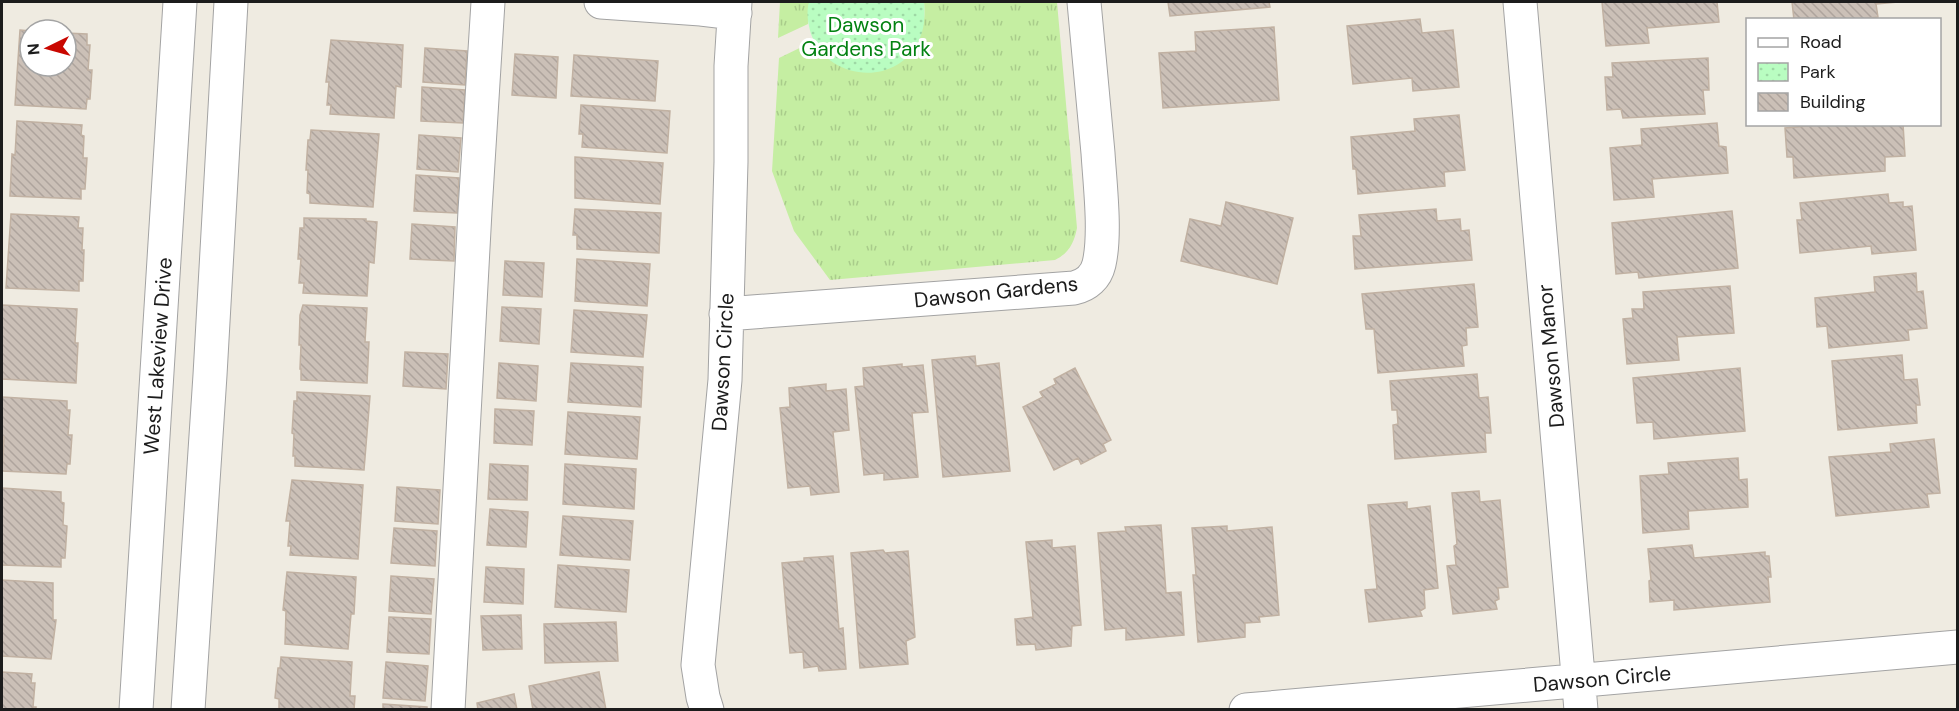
<svg xmlns="http://www.w3.org/2000/svg" width="1959" height="711" viewBox="0 0 1959 711" font-family="'DM Sans',sans-serif">
<style>
.grass{fill:url(#grass-tufts)}
.park{fill:url(#park-dots)}
.building{fill:url(#building-back-hatch);stroke:#c1b1a2;stroke-width:1.5}
.lines{fill:none;stroke-linecap:round;stroke-linejoin:round}
.minor-casing{stroke:#a3a3a3;stroke-width:35}
.minor{stroke:#fff;stroke-width:33}
.labels{text-anchor:middle;stroke-width:6;stroke-linejoin:round;paint-order:stroke}
.park-label{font-size:21px;fill:#038212;stroke:#fff}
.street-label{font-size:21px;fill:#1c1c1c;stroke:#fff}
</style>
<defs>
<pattern id="grass-tufts" width="24" height="20" patternUnits="userSpaceOnUse" patternTransform="scale(1.5)"><rect width="24" height="20" fill="#c5eea2"/><path d="M3 7l-1-3M5 7V3M7 7l1-3M15 17l-1-3M17 17v-4M19 17l1-3" fill="none" stroke="#a9cc8b"/></pattern>
<pattern id="park-dots" width="8" height="8" patternUnits="userSpaceOnUse" patternTransform="scale(1.5)"><rect width="8" height="8" fill="#b9fdc1"/><path d="M2 2h.1M6 6h.1" fill="none" stroke="#9ed8a5" stroke-width="1.8" stroke-linecap="round"/></pattern>
<pattern id="building-back-hatch" width="6" height="6" patternUnits="userSpaceOnUse" patternTransform="scale(1.5)"><rect width="6" height="6" fill="#cbc0b7"/><path d="M-1 5l2 2M0 0l6 6M5-1l2 2" fill="none" stroke="#aea49d"/></pattern>
</defs>
<rect width="100%" height="100%" fill="#efebe1"/>
<path class="grass" d="M780 2H809L808 24 778 38Z
M924 2H1057L1077 228C1074 243 1069 253 1055 260L830 280 794 231 772 171 779 58 814 41 819 50 829 59 892 67C916 51 927 31 924 2Z"/>
<path class="park" d="M809 2H924C925 16 925 29 918 42 895 88 827 80 811 34 808 23 806 13 809 2Z"/>
<path class="building" d="M1168 2H1269L1270 7 1170 16Z
M1602 2H1717L1719 22 1647 28 1649 43 1606 46Z
M1792 2H1898L1876 4 1878 17 1854 20H1794Z
M1420 19 1422 33 1453 30 1459 87 1413 91 1412 78 1353 84 1347 26Z
M1274 27 1279 100 1163 108 1159 53 1196 51 1195 32Z
M20 30 30 31V66H66V33L87 34V45H90L88 70H92L90 99H87L86 109 15 105Z
M331 40 403 45 401 87 396 86 394 118 330 114 331 105H327L329 82H326Z
M425 48 467 51 465 85 423 82Z
M515 54 558 57 556 98 512 95Z
M574 55 658 61 655 101 571 96Z
M1708 58 1709 90H1703L1705 114 1623 118 1621 109 1607 110 1605 77H1613L1612 63Z
M422 87 465 90 463 123 421 121Z
M581 105 670 111 667 153 582 147 583 134H579Z
M1459 115 1465 170 1444 172 1445 186 1358 194 1356 169H1353L1351 137 1415 131 1414 119Z
M17 121 82 125 81 135 84 136 83 158H87L85 189H81V199L10 196 12 154 15 155Z
M1717 123 1719 146 1726 147 1728 173 1652 179 1654 197 1614 200 1610 148 1642 145 1641 129Z
M1830 124H1903L1905 156 1885 157V171L1794 178 1793 157H1787L1785 128Z
M311 130 379 134 373 207 310 203V194L307 193 308 170H306L308 140H310Z
M419 135 461 138 458 172 417 169Z
M575 157 663 163 660 204 575 198Z
M416 175 459 178 457 213 414 211Z
M1888 194 1889 203 1903 202V207L1912 206 1916 250 1872 254 1871 246 1800 253 1797 220H1802L1800 203Z
M1226 202 1293 218 1277 284 1181 261 1190 219 1221 226Z
M575 209 661 213 659 253 577 249V235H573Z
M1436 209 1437 221 1460 219 1461 231 1469 230 1472 260 1355 269 1353 236H1361L1359 215Z
M1732 211 1738 268 1639 278 1638 272 1616 274 1612 223Z
M11 214 79 217 78 228H83L82 250H84L83 281H79V291L6 288Z
M304 218 366 219V221L377 222 374 263 369 262 367 296 303 293 304 283H299L301 259H298L300 228H304Z
M412 224 455 227 454 261 410 259Z
M577 259 650 264 647 306 575 301Z
M505 261 544 263 542 297 503 295Z
M1916 273 1917 292 1923 291 1927 328 1908 330 1909 340 1829 348 1827 326 1817 327 1815 298 1875 292 1874 277Z
M1474 284 1478 327 1466 328 1467 345 1462 346 1464 366 1378 373 1374 329H1366L1362 294Z
M1730 286 1734 333 1677 337 1679 360 1627 364 1623 319 1633 318 1632 309H1644L1643 292Z
M2 305 77 309 75 343H78L76 383 2 379Z
M303 305 367 308 365 342H369L367 383 301 380V369H300L301 345H299L300 315Z
M502 307 541 309 539 344 500 341Z
M574 310 647 315 643 357 571 352Z
M405 352 448 354 446 389 403 386Z
M1902 355 1904 380 1917 379 1920 405H1916L1917 423 1838 430 1832 361Z
M975 356 976 366 999 363 1010 471 943 477 932 360Z
M499 363 538 366 536 401 497 398Z
M571 363 643 367 641 407 568 402Z
M902 364V367L923 365 928 412 912 413 918 477 884 480V473L864 475 855 387 864 386 863 368Z
M1075 368 1111 440 1103 444 1106 451 1081 464 1078 458 1054 470 1023 407 1043 397 1040 392 1056 384 1054 379Z
M1740 368 1745 431 1654 439 1653 422 1637 423 1633 378Z
M1477 374 1479 398 1488 397 1491 433H1485L1486 452 1395 459 1393 425 1398 424 1397 410H1392L1390 381Z
M826 384V391L846 389 849 430 833 432 839 492 811 495 810 486 788 488 780 408 790 407 789 388Z
M297 392 370 396 364 470 295 466V456H293L294 434 292 433 294 401H297Z
M2 397 67 401V410H70L68 435H72L70 464H67L66 474 2 471 4 437H2Z
M495 409 534 411 532 445 494 443Z
M568 412 640 417 637 459 565 454Z
M1934 439 1940 493 1927 494 1929 507 1836 516 1829 457 1891 452 1890 444Z
M1738 458 1739 480 1747 479 1748 507 1688 511 1689 529 1643 533 1640 476 1669 474 1668 463Z
M490 464 528 466 527 500 488 499Z
M565 464 636 469 634 509 563 504Z
M292 480 363 485 358 559 290 555 291 546H288L290 521H286Z
M397 487 440 490 438 524 395 521Z
M2 488 61 492V502L64 503 63 525 67 526 65 558H61V567L2 565Z
M1479 491 1480 502 1500 500 1508 587 1498 588 1499 599 1495 601 1497 609 1453 614 1447 566 1456 565 1454 546 1457 544 1452 493Z
M1407 502V509L1430 506 1438 588 1424 590 1425 608 1420 611 1422 616 1369 622 1365 590 1377 589 1368 505Z
M490 509 528 512 526 547 487 545Z
M563 516 633 521 630 560 560 555Z
M1161 525 1166 593 1181 592 1184 635 1126 640V628L1105 630 1098 533 1126 531 1125 527Z
M1227 526V531L1272 527 1279 615 1259 617 1260 622 1245 623V637L1198 642 1193 575H1196L1192 528Z
M394 528 437 531 435 566 391 563Z
M1052 540V548L1075 546 1081 625 1072 626 1071 646 1036 650 1035 644 1017 645 1015 619 1033 617 1026 542Z
M1692 545 1694 558 1765 552V556H1769L1771 577H1768L1770 602 1674 610V600L1650 602 1649 581 1651 580 1648 549Z
M883 550 885 553 908 551 915 637 906 641 908 664 860 668 851 553Z
M833 556 839 629 843 628 846 669 819 671 818 666 804 668 803 652 790 653 782 563 804 561V558Z
M558 565 629 570 626 612 555 607Z
M486 567 524 569 523 604 484 602Z
M287 572 356 577 354 614H351L348 649 285 644 286 611 283 610Z
M391 576 434 579 431 614 389 611Z
M2 580 53 583V620H56L51 659 2 656Z
M521 615 522 649 483 650 481 616Z
M389 617 431 619 429 654 387 652Z
M616 622 618 661 545 663 544 624Z
M281 657 352 662 350 696H355L354 710H279V699L275 698 278 668H280Z
M386 662 428 666 425 701 383 698Z
M2 672 32 674 31 683H35L33 707H36V710H2Z
M599 672 606 710H533L529 686Z
M514 694 517 710H478L477 703Z
M383 704 427 707V710H383Z"/>
<g class="lines">
<defs>
<path id="minor" d="M601 2 701 9 735 13
M1520 2 1581 710
M726 314 1074 288C1087 285 1096 277 1099 264 1106 234 1100 185 1098 153 1093 103 1089 52 1084 2
M136 710 180 2
M188 710 210 375 231 2
M448 710 475 211 488 2
M707 710 703 697 698 665 725 380 731 162V66L735 2
M1246 710 1958 647"/>
</defs>
<use href="#minor" class="minor-casing"/>
<use href="#minor" class="minor"/>
</g>
<g class="labels">
<g class="park-label">
<text x="866" y="32">Dawson<tspan x="866" dy="24">Gardens Park</tspan></text>
</g>
<g class="street-label">
<text transform="translate(996 292) rotate(-6)" y="7">Dawson Gardens</text>
<text transform="translate(158 356) rotate(-86)" y="7">West Lakeview Drive</text>
<text transform="translate(1551 356) rotate(-95)" y="7">Dawson Manor</text>
<text transform="translate(723 362) rotate(-87)" y="7">Dawson Circle</text>
<text transform="translate(1602 679) rotate(-5)" y="7">Dawson Circle</text>
</g>
</g>
<rect width="1959" height="711" fill="none" stroke="#1c1c1c" stroke-width="6"/>
<rect x="1746" y="18" width="195" height="108" fill="#ffffff" stroke="#a4a4a4" stroke-width="1.5"/>
<rect x="1758" y="38" width="30" height="9" fill="#ffffff" stroke="#a4a4a4" stroke-width="1.5"/>
<text x="1800" y="48" font-size="18" fill="#1c1c1c">Road</text>
<rect x="1758" y="63" width="30" height="18" fill="url(#park-dots)" stroke="#a4a4a4" stroke-width="1.5"/>
<text x="1800" y="78" font-size="18" fill="#1c1c1c">Park</text>
<rect x="1758" y="93" width="30" height="18" fill="url(#building-back-hatch)" stroke="#a4a4a4" stroke-width="1.5"/>
<text x="1800" y="108" font-size="18" fill="#1c1c1c">Building</text>
<g transform="translate(48 48) rotate(265)"><circle r="28" fill="#ffffff" stroke="#a4a4a4" stroke-width="1.5"/>
<path d="M0-4.5L10 22L0 15L-10 22Z" fill="#c90700"/>
<text y="-9" font-size="16" font-weight="bold" text-anchor="middle" fill="#1c1c1c">N</text>
</g>
</svg>
